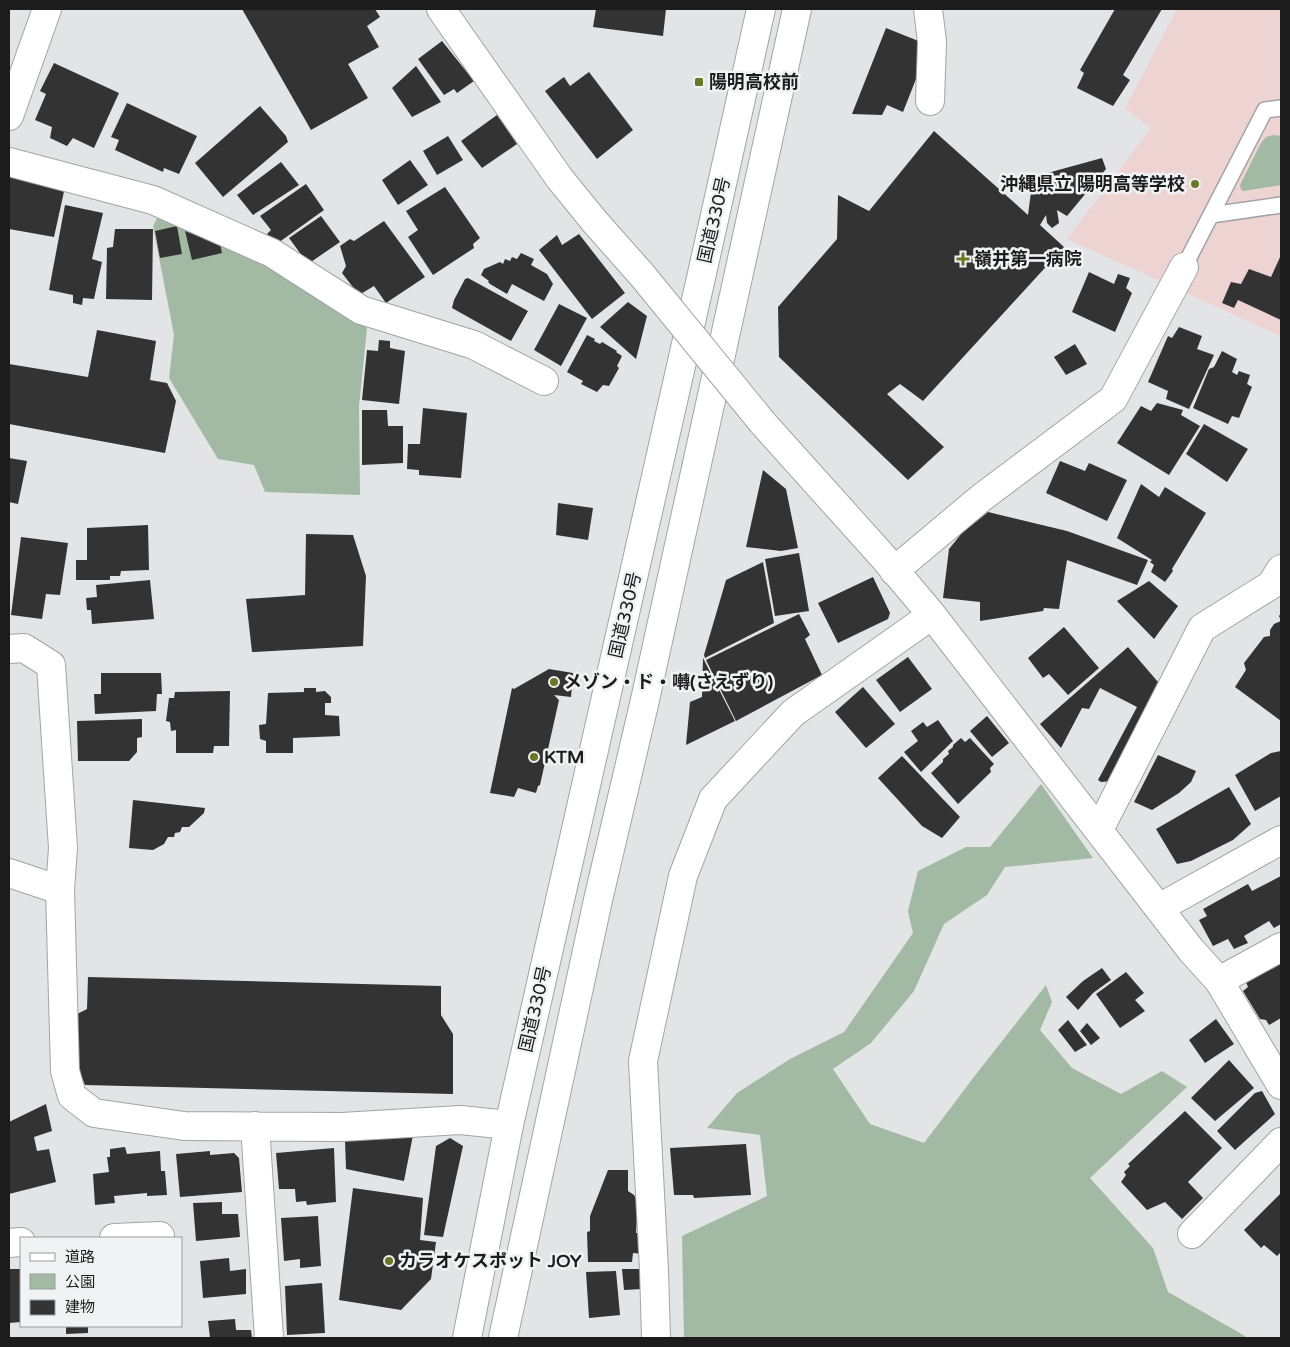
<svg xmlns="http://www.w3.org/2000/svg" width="1290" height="1347" viewBox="0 0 1290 1347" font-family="'Varela Round','Noto Sans JP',sans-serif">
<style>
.education{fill:#eed3d3}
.green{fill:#a2b9a3}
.building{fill:#343334}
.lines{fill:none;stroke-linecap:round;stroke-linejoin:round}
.service-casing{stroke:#a3a4a5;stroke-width:18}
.minor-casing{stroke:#a3a4a5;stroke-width:30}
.trunk-casing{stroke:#a3a4a5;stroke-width:30}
.service{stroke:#fff;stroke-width:15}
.minor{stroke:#fff;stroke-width:28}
.trunk{stroke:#fff;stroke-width:28}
.minor-bridge-casing{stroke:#a3a4a5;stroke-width:30;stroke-linecap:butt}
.minor-bridge{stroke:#fff;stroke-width:28}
.poi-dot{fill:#677827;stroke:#f1f2f3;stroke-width:2}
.labels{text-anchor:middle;stroke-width:5;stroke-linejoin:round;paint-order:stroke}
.poi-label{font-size:18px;font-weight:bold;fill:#1c1c1d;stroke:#f1f2f3;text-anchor:start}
.street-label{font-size:18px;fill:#1c1c1d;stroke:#f1f2f3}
</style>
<rect width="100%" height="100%" fill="#e3e4e6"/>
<path class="education" d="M1177 9H1281V336L1067 239 1151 128 1125 108Z"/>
<path class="green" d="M1274 135 1281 136V185L1243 191 1241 189 1240 185 1261 143 1266 137Z
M158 216 268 260 367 328 359 406 360 495 265 492 254 465 218 459 169 378 174 335 153 226Z
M1041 784 1093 858 1005 867 987 895 944 924 914 991 871 1043 833 1069 870 1124 924 1143 977 1073 1046 985 1052 1002 1040 1030 1072 1068 1121 1094 1162 1071 1187 1087 1090 1178 1153 1248 1168 1292 1245 1336 1246 1338H684L682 1236 767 1196 760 1135 707 1128 737 1093 790 1059 844 1032 913 933 908 911 918 871 966 847H990Z"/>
<path class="building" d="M242 9H375L380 17 367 26 379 47 348 64 368 98 311 130Z
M596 9H666L663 36 593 27Z
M1115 9H1162L1123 75 1130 80 1113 106 1077 88 1084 73 1080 70Z
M886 28 921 42 916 79 903 112 887 105 882 115 852 114Z
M442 41 474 81 457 93 454 89 444 95 418 59Z
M54 63 119 93 94 148 73 138 67 146 50 138 52 127 35 120 46 94 40 91Z
M416 66 441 102 412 117 392 88Z
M589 72 633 130 597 159 545 91 564 77 570 86Z
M127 103 197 136 179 174 164 168 163 172 115 150 119 140 111 137Z
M260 106 286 136 288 142 223 197 195 163Z
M497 115 517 144 482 168 461 141Z
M934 131 1028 215 1033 177 1102 158 1106 169 1067 216 1057 210 1059 223 1052 228 1047 223 1046 215 1040 225 1064 247 923 401 900 384 887 394 944 447 908 480 779 357 778 307 837 239 838 195 869 211Z
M448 136 463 160 437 175 423 151Z
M410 160 428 185 398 205 382 180Z
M281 162 299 185 253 215 237 195Z
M9 176 65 187 54 237 9 229Z
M306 184 324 210 278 243 273 241 267 234 271 230 260 216Z
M445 187 480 238 473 244 474 248 433 275 408 237 418 230 406 211Z
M65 205 103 213 92 259 102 262 94 299 83 298 82 305 73 303V295L49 290Z
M321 216 340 242 308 264 289 238Z
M384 221 425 277 386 303 374 286 359 295 342 273 346 266 340 246 350 239 354 241Z
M177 226 182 254 160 258 155 231Z
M115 229H153L152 300 106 299 107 248 113 247Z
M185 231 220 244 222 253 192 260Z
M579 234 625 293 592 319 539 250 557 235 562 245Z
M521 253 534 259 531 265 547 274 553 284 544 301 512 284 507 294 490 284 488 282 489 281 481 275 484 269 500 262 503 264 505 259 510 261 512 257 517 259Z
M1281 255V320L1238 300 1234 308 1222 303 1231 282 1241 284 1249 269 1271 277Z
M1089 272 1114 284 1118 274 1130 278 1126 288 1132 293 1115 332 1072 312Z
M468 278 528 311 511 341 452 308 454 300 465 279Z
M628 302 647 316 636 359 600 327Z
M559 304 587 318 561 366 534 350Z
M1179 327 1202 336 1197 349 1214 355 1189 409 1166 399 1168 391 1148 382 1168 336 1172 338Z
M97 330 156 341 150 380 167 383 176 401 165 453 9 424V364L88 377Z
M587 335 595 339 594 341 600 344 602 342 617 351 616 352 622 356 617 366 619 368 609 386 603 385 597 392 581 384 583 381 567 372Z
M379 340 390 341V348L405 351 399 404 362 400 367 350 378 351Z
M1075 344 1087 364 1066 375 1054 357Z
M1222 351 1237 359 1232 372 1237 375 1239 371 1250 375 1247 384 1252 387 1239 418 1232 416 1228 424 1193 408 1209 369 1214 367Z
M1157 403 1183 410 1181 415 1200 426 1169 475 1117 443 1141 406 1151 411Z
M423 408 467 413 461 478 419 475V470L407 469 408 444H420Z
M362 410H387L388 426H403V463L362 465Z
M1204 424 1248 449 1227 482 1186 454Z
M9 458 27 461 18 504 9 502Z
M1060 461 1085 471 1089 463 1127 480 1107 521 1046 493Z
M763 470 786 489 798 548 781 551 746 547Z
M1141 484 1159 497 1165 487 1206 513 1172 569 1173 571 1165 582 1151 572 1154 565 1150 562 1152 560 1117 538Z
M558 503 593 508 588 540 556 535Z
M988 512 1067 531 1148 560 1137 585 1067 560 1059 609 1044 608 1043 611 980 621V602L943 598 949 549 962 533Z
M148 525 149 570 121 571 120 576H110V580H76V560H87V528Z
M306 534 353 535 366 576 363 646 252 652 246 599 305 595Z
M21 537 68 543 60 595 46 594 42 619 11 615Z
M799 553 809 611 775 616 765 559Z
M763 562 774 623 705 658 704 655 726 580Z
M873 577 890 613 888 619 838 643 818 603Z
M150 580 154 619 92 624 91 610H87L86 598 97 597 96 585Z
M1149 581 1178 606 1154 639 1117 601Z
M1281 613V721L1235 687 1246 670 1244 663 1264 637 1270 636V630L1274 624 1281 621 1279 616Z
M799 614 810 635 805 639 822 675 736 721 706 660Z
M1064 627 1099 668 1068 695 1049 674 1043 678 1028 658Z
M1128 647 1158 682 1113 781 1101 782 1098 780 1137 707 1100 688 1089 709 1082 708 1061 748 1040 724Z
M908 657 932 689 900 712 876 680Z
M703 658 735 721 686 745 690 702 702 697Z
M549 669 573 673 571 697 554 695 559 700 540 785 538 786 536 793 518 788 514 797 490 793 512 688 514 689Z
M101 673H161L162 694H157L156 711 95 714 94 694H101Z
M863 687 895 724 866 748 835 712Z
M304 688H316V692L325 691 331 697V703H325V715L339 716 340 736 293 738V753H266V741L260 739 259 725 266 724 268 693 304 692Z
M230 691 229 746H214L213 753H176V730L171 731 170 722 166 721 169 698H174L175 692Z
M987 716 1009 743 992 757 970 731Z
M142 719V737L137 738V752L129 761H78L77 721Z
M938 720 953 741 921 772 904 752 918 741 911 731 923 722 927 727Z
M961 738 965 742 970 738 994 764 990 768 991 772 958 804 931 773 943 762V759L949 754 948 751 953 747V745Z
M1281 751V796L1255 811 1235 775 1271 753Z
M1158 755 1196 771 1191 782 1179 793 1152 810 1134 802Z
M902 756 960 817 942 838 922 826 878 778Z
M1229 787 1251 824 1233 840 1191 861 1177 864 1156 829Z
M133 800 205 808 204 813 189 827H182L180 832 175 833 174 837H168L164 844 153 850 129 848Z
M1281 876V924L1274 928 1269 921 1244 936 1248 943 1234 949 1228 939 1213 946 1199 920 1207 916 1203 909 1248 884 1252 891Z
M1281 963V1018L1269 1025 1266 1020 1260 1019 1243 991 1248 987 1246 982Z
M1102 968 1111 980 1093 993 1078 1010 1066 997 1083 981Z
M1126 972 1144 993 1135 1000 1145 1011 1120 1028 1096 994Z
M88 977 441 986V1015L453 1034V1094L85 1085 71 1051 73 1016 87 1009Z
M1216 1019 1234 1044 1205 1063 1189 1040Z
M1068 1020 1087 1045 1075 1052 1058 1030Z
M1087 1023 1100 1038 1091 1045 1080 1031Z
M1229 1060 1254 1088 1215 1121 1191 1098Z
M1262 1091 1275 1114 1235 1150 1217 1131 1255 1093Z
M46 1104 52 1131 34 1137 37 1151 49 1149 56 1182 9 1194V1122Z
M1185 1111 1222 1148 1188 1182 1203 1198 1182 1219 1165 1202 1147 1210 1121 1182 1126 1175 1124 1172 1130 1166 1128 1164Z
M413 1135 404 1181 346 1169 345 1140Z
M450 1138 463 1146 443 1237 424 1235 436 1146Z
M746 1144 751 1195 694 1198 693 1195H674L670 1148Z
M125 1147 127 1154 160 1151 161 1171H165L167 1195 147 1196V1193L114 1196 115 1203 95 1205 93 1174 109 1172 107 1157H110V1149Z
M334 1148 336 1202 307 1205 306 1201 296 1202 295 1189H279L276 1153Z
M210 1151V1155L234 1153 239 1158 242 1192 180 1197 176 1154Z
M608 1170H628V1191L634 1195 638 1203 636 1233H642L643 1254 633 1253 632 1262H588L587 1232 590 1231V1216Z
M353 1188 423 1198 420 1240 436 1242 431 1279 401 1310 339 1300Z
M1281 1193V1252L1277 1256 1264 1245 1261 1248 1244 1230Z
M222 1202V1214H238L240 1237 196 1241 193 1203Z
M318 1216 321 1266 300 1268V1259L284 1261 281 1218Z
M229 1258 230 1271 246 1269V1294L203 1298 200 1261Z
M9 1269H21V1322L9 1323Z
M622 1269H641L642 1289 624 1290Z
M616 1271 620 1315 589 1318 586 1272Z
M322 1283 325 1333 287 1335 285 1286Z
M235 1319 236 1330H251L252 1338H210L208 1321Z
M66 1326H88V1333L66 1334Z"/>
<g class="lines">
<defs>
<path id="service" d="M1211 215 1281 205
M1184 267 1265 110 1281 108"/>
<path id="minor" d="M441 9 560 179 595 222 642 275
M928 9 932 42 930 101
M9 116 47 9
M9 162 153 200 272 253 361 310 474 345 544 381
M762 422 885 559 932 615 1191 950 1219 981 1281 1085
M894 571 981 498 1113 399 1184 267
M9 649 24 648 51 665 63 848 60 890
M1099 830 1202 628 1271 585 1281 569
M9 873 60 890 65 1071 72 1096 94 1113 184 1126 342 1127 460 1120 509 1125
M1159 908 1281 840
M1219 981 1281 947
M255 1126 269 1338
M1192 1234 1281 1142
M114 1238 160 1236
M9 1243 21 1242
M656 1338 654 1270 643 1061 683 876 713 799 793 713 932 615"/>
<path id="trunk" d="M467 1338 509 1125 703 269 761 9
M503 1338 598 900 645 700 797 9"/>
</defs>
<use href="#service" class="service-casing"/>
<use href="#minor" class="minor-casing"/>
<use href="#trunk" class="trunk-casing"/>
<use href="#service" class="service"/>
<use href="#minor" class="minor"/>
<use href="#trunk" class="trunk"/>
<defs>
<path id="minor-bridge" d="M642 275 762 422"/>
</defs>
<use href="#minor-bridge" class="minor-bridge-casing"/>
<use href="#minor-bridge" class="minor-bridge"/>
</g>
<g class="poi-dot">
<rect x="694" y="77" width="10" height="10" rx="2.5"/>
<circle cx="1195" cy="184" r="5"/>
<path d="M960.5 251.5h5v5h5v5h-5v5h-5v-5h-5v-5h5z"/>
<circle cx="554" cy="682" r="5"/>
<circle cx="534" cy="757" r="5"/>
<circle cx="389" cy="1261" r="5"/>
</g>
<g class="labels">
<g class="poi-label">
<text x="709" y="88">陽明高校前</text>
<text x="1185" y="190" text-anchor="end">沖縄県立 陽明高等学校</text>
<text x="974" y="265">嶺井第一病院</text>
<text x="564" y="688">メゾン・ド・囀(さえずり)</text>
<text x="544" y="763">KTM</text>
<text x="399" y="1267">カラオケスポット JOY</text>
</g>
<g class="street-label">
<text transform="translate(714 220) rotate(-77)" y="6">国道330号</text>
<text transform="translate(625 615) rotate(-77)" y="6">国道330号</text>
<text transform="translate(535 1009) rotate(-77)" y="6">国道330号</text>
</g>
</g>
<rect width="1290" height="1347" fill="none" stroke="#1c1c1d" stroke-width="20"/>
<rect x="20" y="1237" width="162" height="90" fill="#f1f2f3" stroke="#9c9c9d"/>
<rect x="30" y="1253" width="25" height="8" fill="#ffffff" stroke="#9c9c9d"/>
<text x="65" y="1262" font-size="15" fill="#1c1c1d">道路</text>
<rect x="30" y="1274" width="25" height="15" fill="#a2b9a3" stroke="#9c9c9d"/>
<text x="65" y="1287" font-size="15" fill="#1c1c1d">公園</text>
<rect x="30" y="1300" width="25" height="15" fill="#343334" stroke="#9c9c9d"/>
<text x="65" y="1312" font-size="15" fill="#1c1c1d">建物</text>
</svg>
